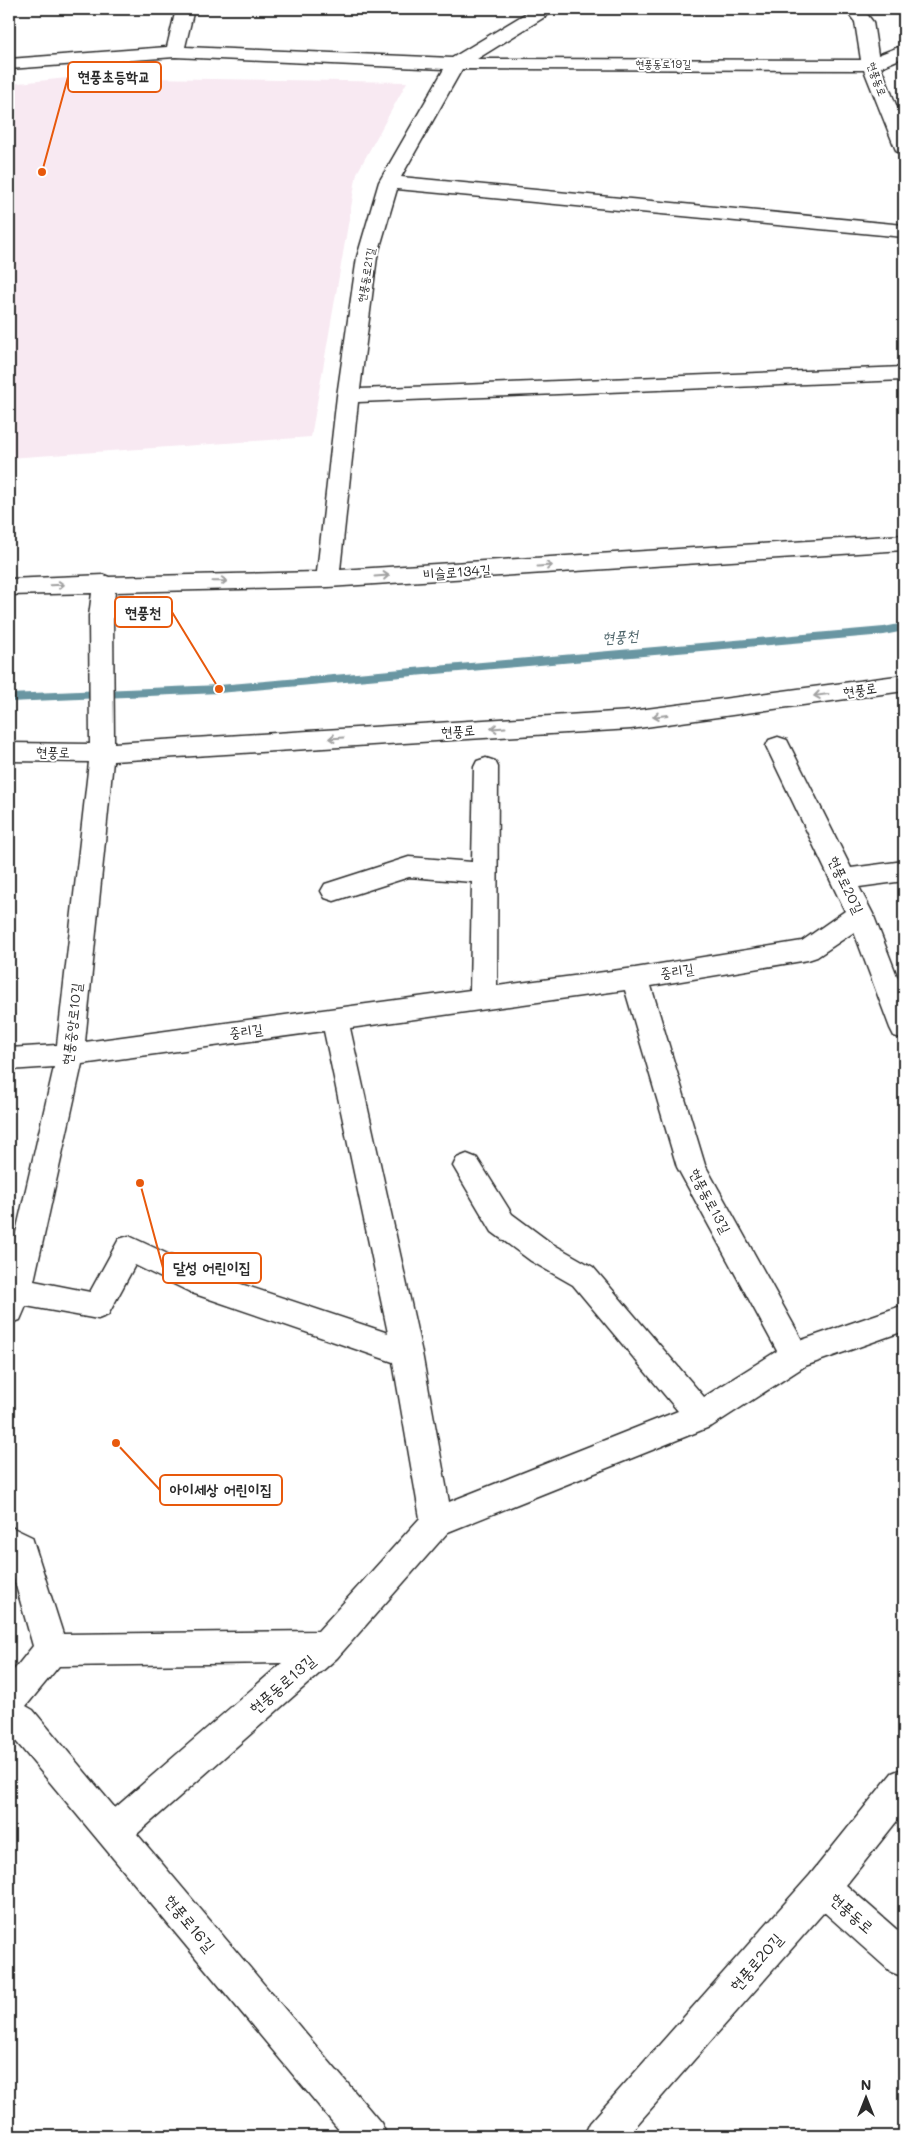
<svg xmlns="http://www.w3.org/2000/svg" width="913" height="2145" viewBox="0 0 913 2145" font-family="Mali,'Poor Story',sans-serif">
<style>
.built{fill:#f8e9f2}
.lines{fill:none;stroke-linecap:round;stroke-linejoin:round}
.stream{fill:#6996a2;fill-rule:evenodd}
.minor-casing{stroke:#2b2b2b;stroke-width:3}
.minor{fill:#fff;fill-rule:evenodd}
.oneway{stroke:#a0a0a0}
.labels{text-anchor:middle;stroke-width:4;stroke-linejoin:round;paint-order:stroke}
.far-street-label{font-size:11px;fill:#2b2b2b;stroke:#fff}
.street-label{font-size:14px;fill:#2b2b2b;stroke:#fff}
.water-label{font-size:15px;font-style:italic;fill:#4a6167;stroke:#fff}
.near-street-label{font-size:16px;fill:#2b2b2b;stroke:#fff}
.leader{fill:none;stroke:#e8590c;stroke-width:2}
.callout-dot{fill:#e8590c;stroke:#fff;stroke-width:2}
.callout{fill:#fff;stroke:#e8590c;stroke-width:2}
.callout-label{font-size:15px;text-anchor:middle;font-weight:bold;fill:#2b2b2b}
</style>
<rect width="100%" height="100%" fill="#fff"/>
<filter id="ink" filterUnits="userSpaceOnUse"><feTurbulence type="fractalNoise" baseFrequency=".02" numOctaves="2"/><feDisplacementMap in="SourceGraphic" scale="10" xChannelSelector="R" yChannelSelector="G"/><feConvolveMatrix kernelMatrix="1 2 1 2 8 2 1 2 1" color-interpolation-filters="sRGB"/></filter>
<g filter="url(#ink)">
<path class="built" d="M77 77 407 82 357 173 311 437 9 458V84Z"/>
<g class="lines">
<path class="stream" d="M904 623V631L884 635 219 693 9 702V694L219 685 884 627Z"/>
<defs>
<path id="minor" d="M176 9H194L185 47 452 58 533 9H554L551 13 477 59 861 60 855 22 845 9H863L873 22 878 55 904 45V57L881 67 904 125V154L897 152 895 148 864 70 462 69 401 177 904 225V237L397 189 377 257 360 389 904 367V380L358 402 340 570 904 535V550L328 587 115 592 113 616 114 743 631 711 904 675V691L631 729 113 761 85 1042 470 990 472 882 409 877 334 901 325 898 321 891 325 884 409 857 472 862 474 767 477 761 486 758 495 761 498 767 497 986 635 968 802 941 845 911 766 746 769 740 778 737 787 740 851 868 904 861V881L859 887 873 914 904 994V1039L894 1036 890 1028 854 932 817 957 808 960 651 986 705 1165 802 1340 904 1305V1331L805 1366 712 1426 448 1532 337 1658 137 1834 381 2123 387 2136H344L9 1733V1676L33 1646 9 1561V1526L32 1537 63 1634 318 1631 420 1518 393 1362 192 1293 135 1265 108 1315 98 1319 26 1306 20 1320 9 1324V1263L54 1067 9 1070V1048L57 1045 89 762 9 761V743L90 744 89 616 92 593 9 595V579L104 575 109 577 317 572 337 396 357 257 379 182 444 69 175 57 9 69V59L167 47ZM625 990 677 1167 777 1351 704 1397 593 1267 551 1243 512 1214 477 1158 467 1154 457 1158 453 1166 492 1232 531 1261 573 1285 678 1411 449 1502 422 1353 350 1028ZM324 1031 388 1333 211 1274 129 1236 119 1239 90 1292 34 1281 82 1064ZM282 1663 115 1808 33 1710 26 1706 59 1666Z
M904 1768V1812L846 1885 904 1936V1977L891 1972 824 1912 627 2136H584L590 2123 810 1875 892 1773Z"/>
</defs>
<use href="#minor" class="minor-casing"/>
<use href="#minor" class="minor"/>
</g>
<defs><path id="oneway-shaft" d="M-6 0H5M1.5-3L5.5 0L1.5 3" fill="none" stroke-width="1.6" stroke-linecap="round" stroke-linejoin="round" transform="scale(1.25)"/></defs>
<g class="oneway">
<use href="#oneway-shaft" transform="translate(545 566) rotate(-4)"/>
<use href="#oneway-shaft" transform="translate(382 576) rotate(-4)"/>
<use href="#oneway-shaft" transform="translate(220 581) rotate(-1)"/>
<use href="#oneway-shaft" transform="translate(57 585) rotate(-2)"/>
<use href="#oneway-shaft" transform="translate(821 695) rotate(172)"/>
<use href="#oneway-shaft" transform="translate(660 716) rotate(173)"/>
<use href="#oneway-shaft" transform="translate(498 728) rotate(176)"/>
<use href="#oneway-shaft" transform="translate(336 738) rotate(176)"/>
</g>
</g>
<g class="labels">
<g class="far-street-label">
<text x="663" y="68">현풍동로19길</text>
<text transform="translate(877 79) rotate(70)" y="4">현풍동로</text>
<text transform="translate(366 275) rotate(-80)" y="4">현풍동로21길</text>
</g>
<g class="street-label">
<text transform="translate(457 572) rotate(-4)" y="5">비슬로134길</text>
<text transform="translate(860 690) rotate(-9)" y="5">현풍로</text>
<text transform="translate(458 731) rotate(-4)" y="5">현풍로</text>
<text transform="translate(53 752) rotate(1)" y="5">현풍로</text>
<text transform="translate(846 885) rotate(64)" y="5">현풍로20길</text>
<text transform="translate(677 971) rotate(-9)" y="5">중리길</text>
<text transform="translate(72 1024) rotate(-83)" y="5">현풍중앙로10길</text>
<text transform="translate(246 1031) rotate(-8)" y="5">중리길</text>
<text transform="translate(710 1201) rotate(62)" y="5">현풍동로13길</text>
</g>
<g class="water-label">
<text transform="translate(620 637) rotate(-5)" y="5">현풍천</text>
</g>
<g class="near-street-label">
<text transform="translate(282 1684) rotate(-41)" y="6">현풍동로13길</text>
<text transform="translate(852 1913) rotate(41)" y="6">현풍동로</text>
<text transform="translate(190 1923) rotate(50)" y="6">현풍로16길</text>
<text transform="translate(756 1962) rotate(-49)" y="6">현풍로20길</text>
</g>
</g>
<path class="leader" d="M42 172L68 77M219 689L172 612M140 1183L163 1268M116 1443L160 1490"/>
<g class="callout-dot">
<circle cx="42" cy="172" r="5"/>
<circle cx="219" cy="689" r="5"/>
<circle cx="140" cy="1183" r="5"/>
<circle cx="116" cy="1443" r="5"/>
</g>
<g class="callout">
<rect x="68" y="62" width="93" height="30" rx="5"/>
<rect x="115" y="597" width="57" height="30" rx="5"/>
<rect x="163" y="1253" width="98" height="30" rx="5"/>
<rect x="160" y="1475" width="122" height="30" rx="5"/>
</g>
<g class="callout-label">
<text x="114" y="82">현풍초등학교</text>
<text x="143" y="618">현풍천</text>
<text x="212" y="1273">달성 어린이집</text>
<text x="221" y="1495">아이세상 어린이집</text>
</g>
<rect width="913" height="2145" fill="none" stroke="#fff" stroke-width="30"/>
<rect x="15" y="15" width="883" height="2115" fill="none" stroke="#2b2b2b" stroke-width="2" filter="url(#ink)"/>
<g transform="translate(866 2098)" stroke="#ffffff" stroke-width="4" paint-order="stroke">
<path d="M0-4L9 19L0 12L-9 19Z" fill="#2b2b2b"/>
<text y="-8" font-size="14" font-weight="bold" text-anchor="middle" fill="#2b2b2b">N</text>
</g>
</svg>
